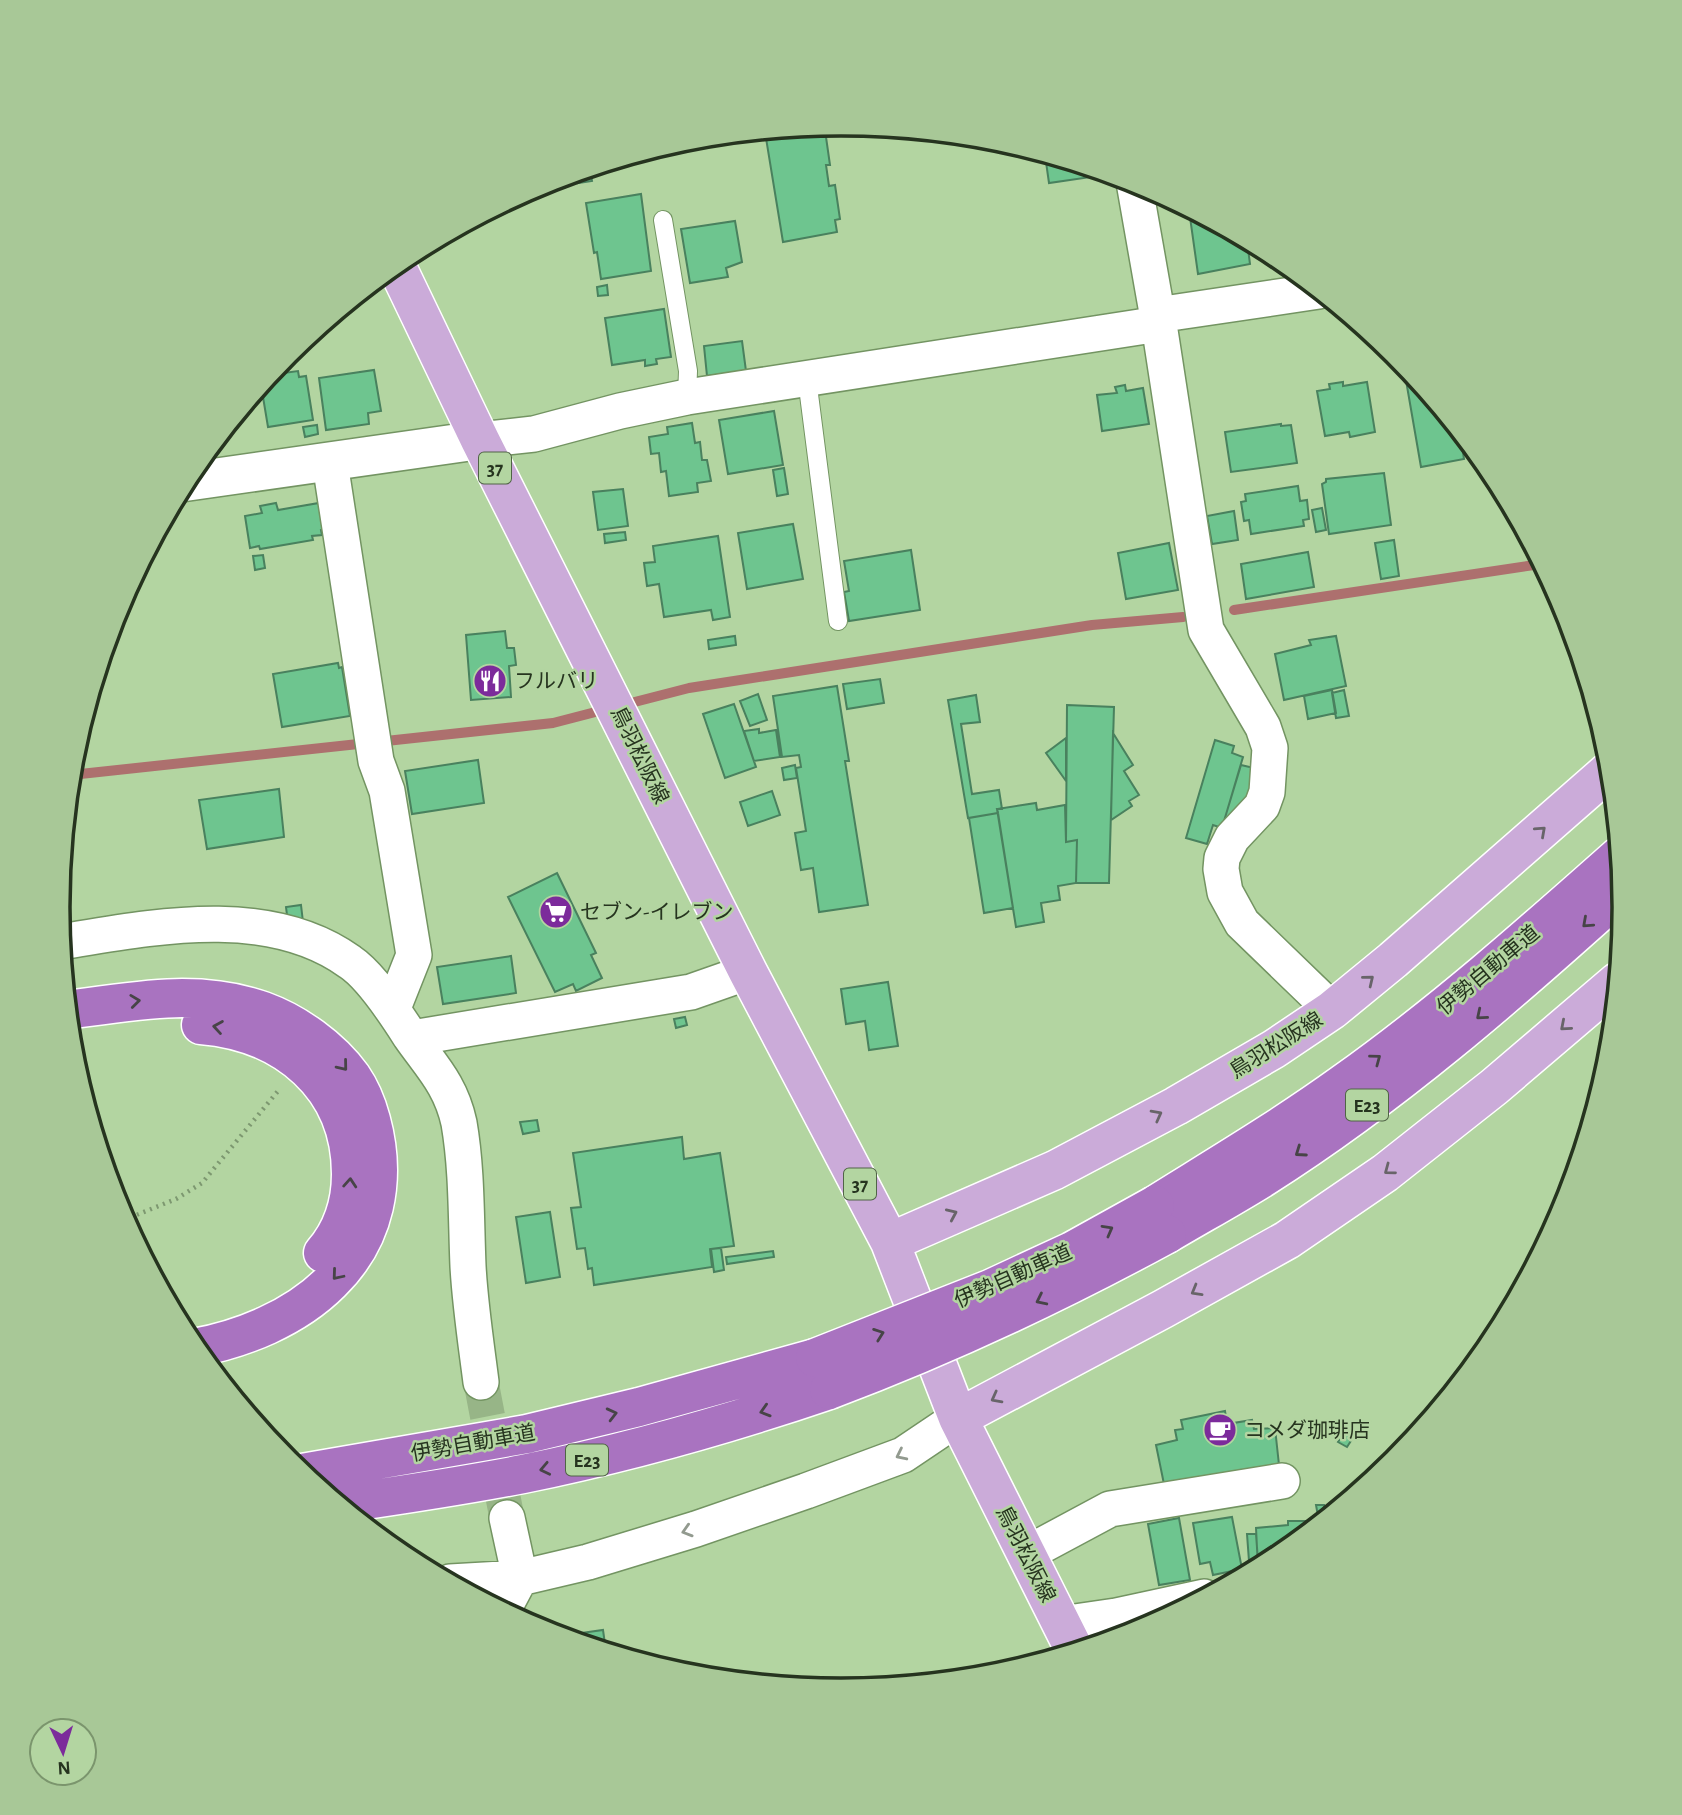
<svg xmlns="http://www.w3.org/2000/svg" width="1682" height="1815" viewBox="0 0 1682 1815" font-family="'Alegreya Sans','Noto Sans JP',sans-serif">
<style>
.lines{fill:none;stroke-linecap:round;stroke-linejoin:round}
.stream{stroke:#ad706e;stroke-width:10}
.building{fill:#6ec58f;stroke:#49815e;stroke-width:2}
.minor-tunnel{stroke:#97b587;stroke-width:35;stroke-dasharray:35 18;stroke-linecap:butt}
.service-casing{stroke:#739462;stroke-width:20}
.minor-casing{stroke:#739462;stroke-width:38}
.tertiary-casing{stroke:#739462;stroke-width:41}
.primary-casing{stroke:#fff;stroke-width:41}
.motorway-casing{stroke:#fff;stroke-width:41}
.path{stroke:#7d9870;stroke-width:4.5;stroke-dasharray:2 5;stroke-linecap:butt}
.service{stroke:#fff;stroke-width:18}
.minor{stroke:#fff;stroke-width:35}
.tertiary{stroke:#fff;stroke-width:38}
.primary{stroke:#cbabd9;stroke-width:38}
.motorway{stroke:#a973c0;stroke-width:38}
.motorway-bridge-casing{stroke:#fff;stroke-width:41;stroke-linecap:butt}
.motorway-bridge{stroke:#a973c0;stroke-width:38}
.oneway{stroke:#686469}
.oneway2{stroke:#474447}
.oneway3{stroke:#929a8f}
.labels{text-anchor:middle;stroke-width:5;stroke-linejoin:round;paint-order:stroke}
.shield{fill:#b3d5a1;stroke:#506446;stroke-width:2}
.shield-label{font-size:19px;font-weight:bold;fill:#26341f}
.poi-label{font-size:21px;fill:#26341f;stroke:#b3d5a1;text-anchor:start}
.street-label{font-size:21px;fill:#26341f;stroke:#b3d5a1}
.rim{fill:none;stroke:#26341f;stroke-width:3.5}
</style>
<rect width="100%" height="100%" fill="#b3d5a1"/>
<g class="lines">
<path class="stream" d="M1234 610 1541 564
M623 705 689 688 1092 625 1183 617
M71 775 553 723 607 709"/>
</g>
<path class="building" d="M819 126 820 131 825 130 830 165H826L829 186 835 185 840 219 835 220 837 232 783 242 765 132Z
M1045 155 1090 168 1091 177 1049 183Z
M590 169 592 181 578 183 577 173Z
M641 194 651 271 601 279 597 252 594 253 586 203Z
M1189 210 1247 241 1250 264 1198 274Z
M735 221 742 262 726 268 728 277 690 283 681 229Z
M607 285 608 295 598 296 597 287Z
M664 309 671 357 656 359 657 364 645 366V360L612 365 605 318Z
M742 341 746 371 707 376 704 346Z
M1403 363 1460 433 1464 459 1421 467Z
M374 370 381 411 368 413 369 424 326 430 319 378Z
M298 371 299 377 306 376 313 420 268 427 261 385 267 384V379L269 375Z
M1343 382V386L1367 382 1375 432 1350 437 1349 432 1325 436 1317 391 1330 389 1329 384Z
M1125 385 1126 391 1143 388 1149 424 1102 431 1097 395 1117 393 1115 387Z
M774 411 783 465 728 474 719 420Z
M692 423 695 443 700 442 702 460H707L711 481 697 483 698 492 669 496 666 471 661 472 659 453 651 454 649 437 668 434 667 427Z
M1281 424V426L1291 425 1297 463 1231 472 1225 432Z
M317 425 318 434 305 437 303 427Z
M784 468 788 494 777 496 773 470Z
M1384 473 1391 525 1329 534 1322 484 1326 482V479Z
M1298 486 1300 501 1307 500 1309 519 1303 520 1304 526 1251 534 1249 520 1244 521 1241 502 1246 501 1245 494Z
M623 489 628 526 598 530 593 492Z
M276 503 278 510 319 503 328 529 321 530 322 535 312 536 313 540 260 549 259 546 250 548 245 516 262 513 260 506Z
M1322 508 1326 530 1316 532 1312 510Z
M1234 511 1238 540 1212 544 1207 516Z
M793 524 803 579 747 589 738 533Z
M625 532 626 540 605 543 604 534Z
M718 536 730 617 713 620 711 610 664 617 659 584 647 586 644 563 655 562 653 546Z
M1394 540 1399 576 1381 579 1375 543Z
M1169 543 1178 590 1126 599 1118 553Z
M911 550 920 610 849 621 844 592 849 591 844 561Z
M1308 552 1314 587 1246 599 1241 564Z
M263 555 265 568 255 570 253 556Z
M505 631 507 648H514L516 665 509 666 511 697 471 700 466 635Z
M735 636 736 645 709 649 708 640Z
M1336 636 1346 686 1284 700 1275 654 1311 645 1309 640Z
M338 663 339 668 342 667 350 716 282 727 273 674Z
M880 679 884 703 847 709 843 684Z
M837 686 849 761H845L868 905 819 912 813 868 801 870 795 833 806 831 796 768 801 767 799 755 782 757 773 696Z
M1332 690 1336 713 1308 719 1304 696Z
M1344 690 1349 716 1336 718 1332 693Z
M758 694 767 720 750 726 740 701Z
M976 695 980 722 961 724 972 794 999 790 1002 809H997L998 813 968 818 948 700Z
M734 704 756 767 725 778 703 714Z
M1067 705 1114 707 1109 883H1076L1077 840 1066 842Z
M759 729V733L776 730 780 757 754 761 744 731Z
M1113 733 1133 765 1124 771 1139 795 1129 801 1132 806 1111 820Z
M1066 738V781L1046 753Z
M1215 740 1234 746 1232 753 1243 757 1222 828 1213 825 1207 844 1186 838Z
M478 760 484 803 412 814 405 771Z
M795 765 797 778 784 780 782 768Z
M1241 765 1254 768 1252 789 1231 823 1224 821Z
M279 789 284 837 207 849 199 800Z
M772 791 780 815 748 826 740 802Z
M1036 803 1037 810 1065 805 1066 842 1077 840 1076 883 1058 886 1060 900 1041 903 1044 922 1016 927 997 809Z
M998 813 1013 908 984 913 969 818Z
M557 873 596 953 591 955 602 978 576 991 573 984 555 992 508 897Z
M301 905 303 922 288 923 286 907Z
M511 956 516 993 443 1004 437 967Z
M888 982 898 1046 869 1050 865 1021 846 1024 841 989Z
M685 1017 687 1025 676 1028 674 1019Z
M537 1120 539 1131 523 1134 520 1122Z
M682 1137 684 1159 720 1153 734 1246 710 1249 712 1267 594 1285 592 1268 588 1269 585 1248 577 1249 571 1208 581 1207 573 1153Z
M550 1212 560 1277 526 1283 516 1217Z
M721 1248 724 1270 714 1272 711 1249Z
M773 1251 774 1257 727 1264 726 1257Z
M1225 1411 1227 1424 1252 1420 1254 1429 1275 1428 1279 1465 1165 1489 1156 1445 1177 1440 1175 1430 1183 1429 1181 1420Z
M1347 1428 1356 1433 1347 1447 1338 1442Z
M1316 1505H1324L1325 1515 1318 1516Z
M1232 1517 1242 1569 1213 1575 1210 1562 1200 1564 1193 1523Z
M1179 1518 1190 1580 1159 1585 1148 1524Z
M1288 1521H1306L1310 1531 1276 1559 1258 1568 1256 1528 1288 1525Z
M1247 1534H1256L1258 1561H1249Z
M603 1630 606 1651 575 1641 574 1634Z"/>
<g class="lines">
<path class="minor-tunnel" d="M481 1382 507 1518"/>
<defs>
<path id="service" d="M663 220 688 371 687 397
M807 379 838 621"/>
<path id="minor" d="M1134 182 1159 324 1206 630 1263 727 1270 748 1267 792 1262 806 1232 838 1222 858 1221 869 1225 892 1242 923 1332 1010
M1157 315 1319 291
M480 440 534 434 620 411 687 397 1159 324
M330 463 376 761 387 791 414 955 393 1008
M61 942C153 927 268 903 350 962 371 976 396 1014 410 1036 431 1066 451 1085 459 1123 467 1169 466 1218 468 1266 470 1304 476 1343 481 1382
M412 1038 691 992 748 972
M1026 1554 1110 1509 1282 1481
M450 1582 520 1578 507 1518
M503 1610 520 1578 588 1562 696 1529 806 1491 903 1455 958 1418
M1061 1624 1116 1616 1204 1597"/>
<path id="tertiary" d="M185 482 480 440"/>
<path id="primary" d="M396 265 480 440 748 972 890 1242 958 1418 1075 1651
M890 1242 1055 1170 1176 1106 1274 1049 1332 1010 1393 960 1611 769
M958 1418 1163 1309 1287 1240 1385 1173 1494 1087 1617 982"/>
<path id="motorway" d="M68 1010C133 1001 199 988 263 1011 296 1023 331 1048 352 1077 361 1090 367 1105 371 1120 387 1179 376 1238 331 1282 295 1318 243 1339 194 1348
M201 1025C285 1032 351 1086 351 1174 351 1203 342 1231 323 1253
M1155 1205C1219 1165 1283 1127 1344 1083 1441 1014 1530 935 1619 856
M1167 1234C1199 1215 1232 1197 1264 1177 1392 1096 1510 993 1623 891
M302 1473 527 1434 639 1407 815 1358
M339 1504C401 1495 462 1486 523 1474 627 1453 729 1424 829 1390"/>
</defs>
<use href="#service" class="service-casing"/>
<use href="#minor" class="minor-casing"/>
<use href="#tertiary" class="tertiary-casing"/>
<use href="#primary" class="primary-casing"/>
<use href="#motorway" class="motorway-casing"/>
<path class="path" d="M124 1220 176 1199 202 1183 278 1091"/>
<use href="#service" class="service"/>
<use href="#minor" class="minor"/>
<use href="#tertiary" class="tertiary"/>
<use href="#primary" class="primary"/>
<use href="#motorway" class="motorway"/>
<defs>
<path id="motorway-bridge" d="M815 1358 990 1289 1072 1251 1155 1205
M829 1390C949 1345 1055 1295 1167 1234"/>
</defs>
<use href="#motorway-bridge" class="motorway-bridge-casing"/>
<use href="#motorway-bridge" class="motorway-bridge"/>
</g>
<defs><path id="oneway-chevron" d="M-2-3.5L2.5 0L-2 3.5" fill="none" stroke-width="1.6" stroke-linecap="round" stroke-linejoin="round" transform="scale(1.75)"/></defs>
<g class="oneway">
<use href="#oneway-chevron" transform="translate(1541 831) rotate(-42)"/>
<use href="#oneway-chevron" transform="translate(1369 980) rotate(-39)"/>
<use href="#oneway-chevron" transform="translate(1565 1026) rotate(139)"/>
<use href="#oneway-chevron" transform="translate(1157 1115) rotate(-28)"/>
<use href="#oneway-chevron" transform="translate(1389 1170) rotate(143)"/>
<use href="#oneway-chevron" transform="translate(952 1214) rotate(-24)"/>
<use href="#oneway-chevron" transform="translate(1196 1291) rotate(150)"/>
<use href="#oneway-chevron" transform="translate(996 1398) rotate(152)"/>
</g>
<g class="oneway2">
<use href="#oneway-chevron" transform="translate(1587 923) rotate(138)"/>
<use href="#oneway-chevron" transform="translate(135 1001) rotate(-7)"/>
<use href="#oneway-chevron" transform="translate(1481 1015) rotate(140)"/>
<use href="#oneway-chevron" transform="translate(218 1027) rotate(-171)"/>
<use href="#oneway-chevron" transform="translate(1376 1059) rotate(-37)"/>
<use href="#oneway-chevron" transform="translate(343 1066) rotate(51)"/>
<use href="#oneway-chevron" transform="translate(1300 1152) rotate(145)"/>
<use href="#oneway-chevron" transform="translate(350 1183) rotate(-86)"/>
<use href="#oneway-chevron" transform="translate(1108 1230) rotate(-29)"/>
<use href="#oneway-chevron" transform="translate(337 1275) rotate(130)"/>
<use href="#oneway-chevron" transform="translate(1041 1300) rotate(154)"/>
<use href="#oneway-chevron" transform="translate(879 1334) rotate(-20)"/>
<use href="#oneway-chevron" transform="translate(765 1411) rotate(163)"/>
<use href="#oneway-chevron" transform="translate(612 1414) rotate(-14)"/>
<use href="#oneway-chevron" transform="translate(545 1469) rotate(168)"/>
</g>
<g class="oneway3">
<use href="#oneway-chevron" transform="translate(901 1455) rotate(154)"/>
<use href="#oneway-chevron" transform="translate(687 1531) rotate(163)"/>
</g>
<defs>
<symbol id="restaurant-disc" viewBox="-11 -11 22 22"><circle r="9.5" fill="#7c2b9b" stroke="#b3d5a1"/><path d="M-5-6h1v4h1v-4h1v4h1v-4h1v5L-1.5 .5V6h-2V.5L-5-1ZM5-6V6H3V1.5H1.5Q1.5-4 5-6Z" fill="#fff"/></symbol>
<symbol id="supermarket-disc" viewBox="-11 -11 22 22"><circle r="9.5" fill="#7c2b9b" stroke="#b3d5a1"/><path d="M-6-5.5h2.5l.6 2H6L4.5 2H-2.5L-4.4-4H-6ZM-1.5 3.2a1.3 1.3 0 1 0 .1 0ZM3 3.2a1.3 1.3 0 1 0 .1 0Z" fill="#fff"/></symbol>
<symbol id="cafe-disc" viewBox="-11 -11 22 22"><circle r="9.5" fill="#7c2b9b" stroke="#b3d5a1"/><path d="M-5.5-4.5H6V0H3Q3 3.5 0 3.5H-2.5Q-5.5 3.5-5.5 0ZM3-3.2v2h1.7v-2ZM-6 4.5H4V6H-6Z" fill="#fff"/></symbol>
</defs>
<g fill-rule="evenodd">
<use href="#restaurant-disc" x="471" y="662" width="38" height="38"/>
<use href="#supermarket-disc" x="537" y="893" width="38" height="38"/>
<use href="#cafe-disc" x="1201" y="1411" width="38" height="38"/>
</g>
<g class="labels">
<g class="shield">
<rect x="479" y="452.5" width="32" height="31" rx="5"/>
<rect x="1346" y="1089.5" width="42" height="31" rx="5"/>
<rect x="844" y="1168.5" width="32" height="31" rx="5"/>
<rect x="566" y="1444.5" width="42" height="31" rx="5"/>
</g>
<g class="shield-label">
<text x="495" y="475">37</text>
<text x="1367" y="1112">E23</text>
<text x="860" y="1191">37</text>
<text x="587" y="1467">E23</text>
</g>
<g class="poi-label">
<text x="514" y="688">フルバリ</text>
<text x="580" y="919">セブン-イレブン</text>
<text x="1244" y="1437">コメダ珈琲店</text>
</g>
<g class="street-label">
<text transform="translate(640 755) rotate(64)" y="7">鳥羽松阪線</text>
<text transform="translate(1488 970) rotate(-40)" y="7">伊勢自動車道</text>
<text transform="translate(1276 1045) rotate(-32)" y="7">鳥羽松阪線</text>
<text transform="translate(1013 1276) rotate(-24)" y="7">伊勢自動車道</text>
<text transform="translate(473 1443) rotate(-10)" y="7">伊勢自動車道</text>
<text transform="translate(1026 1554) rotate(63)" y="7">鳥羽松阪線</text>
</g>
</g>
<path d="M0 0H1682V1815H0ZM70 907a771 771 0 1 1 1542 0a771 771 0 1 1-1542 0Z" fill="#a8c897" fill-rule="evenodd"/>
<path class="rim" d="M70 907a771 771 0 1 1 1542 0a771 771 0 1 1-1542 0Z"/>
<g transform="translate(63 1752) rotate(176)"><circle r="33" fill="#b3d5a1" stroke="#7b956d" stroke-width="2"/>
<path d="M0-5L12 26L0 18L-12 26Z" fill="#7c2b9b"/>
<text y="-10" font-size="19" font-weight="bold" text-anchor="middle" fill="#26341f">N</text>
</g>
</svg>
